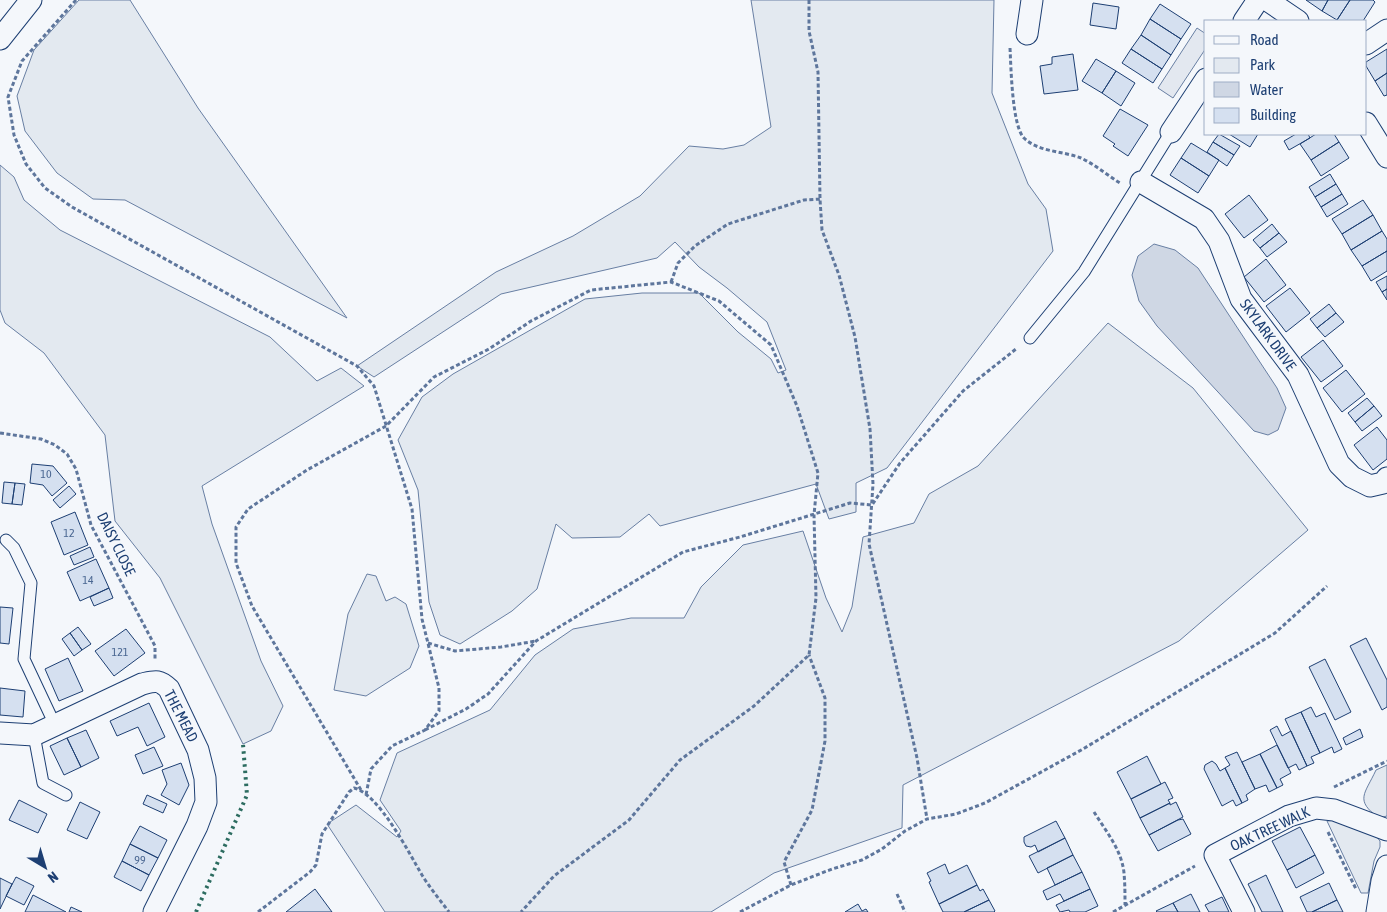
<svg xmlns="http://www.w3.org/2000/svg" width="1387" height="912" viewBox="0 0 1387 912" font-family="'Asap Condensed',sans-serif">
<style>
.green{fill:#e3e9f0;stroke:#687fa3}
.parking{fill:#e3e8f0;stroke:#687fa3}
.water{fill:#cfd7e4;stroke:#687fa3}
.building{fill:#d5e0f0;stroke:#1d3f73}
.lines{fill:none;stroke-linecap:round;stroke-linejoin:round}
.service-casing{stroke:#1d3f73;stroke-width:13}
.minor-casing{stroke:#1d3f73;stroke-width:23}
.path{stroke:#5e769c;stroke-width:3;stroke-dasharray:4 2.5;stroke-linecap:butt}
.service{stroke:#f4f7fb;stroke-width:11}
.minor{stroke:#f4f7fb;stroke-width:21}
.hedge{stroke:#2c6c60;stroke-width:4;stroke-dasharray:2.5 4;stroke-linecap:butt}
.labels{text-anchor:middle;stroke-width:4;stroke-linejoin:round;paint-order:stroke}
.number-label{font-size:12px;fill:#4b6792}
.street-label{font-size:15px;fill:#1d3f73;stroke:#f4f7fb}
</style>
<rect width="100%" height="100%" fill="#f4f7fb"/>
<path class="green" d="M79 0H130L198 108 347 318 125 200 93 199 57 173 25 131 17 96 34 50Z
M751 0H994L992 93 1028 184 1046 209 1053 251 887 468 856 483V512L829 519 816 484 660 526 649 514 620 537 572 538 556 524 537 589 512 611 460 644 440 635 429 602 418 490 398 440 422 397 453 374 585 299 642 293H699L738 332 771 359 778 373 786 370 767 322 727 288 699 267 675 242 657 258 501 294 374 377 357 366 496 272 573 236 640 196 689 146 723 149 744 145 771 127Z
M0 165 14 177 24 200 60 230 270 337 317 381 341 368 364 386 202 486 212 524 261 661 283 706 271 731 243 744 160 578 115 521 105 435 44 353 5 323 0 310Z
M1108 323 1193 388 1308 530 1179 641 903 785 902 828 774 873 711 912H385L327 824 356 805 397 837 401 831 380 800 397 753 490 710 535 655 573 629 631 618H684L701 587 743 545 803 531 826 598 842 632 852 607 863 537 914 523 929 494 978 466Z
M367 574 376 576 386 601 395 597 406 604 419 646 410 668 366 696 334 690 348 614Z
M1387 765V816L1379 818C1354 800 1365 794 1376 770Z
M1339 820 1376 836 1380 841V847L1374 861 1368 893H1361L1327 821Z"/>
<path class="parking" d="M1197 28 1206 34V48L1173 98 1158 88Z"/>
<path class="water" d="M1154 244 1175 250 1198 268 1277 388 1286 408 1278 430 1268 435 1254 431 1157 326 1139 301 1132 275 1138 256Z"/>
<path class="building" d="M1306 0H1328L1322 11Z
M1328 0H1350L1337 20 1322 11Z
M1350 0H1373L1375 2 1363 21H1338L1337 20Z
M1093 3 1119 7 1116 29 1090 25Z
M1160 4 1191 24 1181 39 1150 19Z
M1150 19 1181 39 1171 55 1141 35Z
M1141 35 1171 55 1162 69 1131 49Z
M1131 49 1162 69 1153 83 1122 63Z
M1387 49V73L1375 81 1366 66V62Z
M1073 54 1078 90 1044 94 1040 66 1052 64V57Z
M1096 59 1116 71 1102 93 1082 81Z
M1116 71 1135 83 1121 106 1102 93Z
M1387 73V95L1384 96 1375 81Z
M1120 109 1148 125 1128 156 1113 146 1115 144 1103 136Z
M1219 134 1240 146 1234 155 1213 142Z
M1229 134H1258L1250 147Z
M1296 134H1308L1310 138 1289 150 1284 141Z
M1316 134H1334L1339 142 1311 160 1300 144Z
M1213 142 1234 155 1227 166 1207 152Z
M1339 142 1349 158 1321 176 1311 160Z
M1191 143 1219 160 1209 176 1181 158Z
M1181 158 1209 176 1198 193 1170 175Z
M1330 174 1336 184 1315 197 1309 187Z
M1336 184 1342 194 1321 207 1315 197Z
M1342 194 1348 204 1327 217 1321 207Z
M1249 195 1268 220 1244 238 1225 214Z
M1363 200 1373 215 1342 234 1332 219Z
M1373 215 1382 231 1351 250 1342 234Z
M1272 224 1279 233 1260 248 1253 240Z
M1382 231 1387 239V251L1362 266 1351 250Z
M1279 233 1287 242 1267 257 1260 248Z
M1387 251V271L1371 281 1362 266Z
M1266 259 1286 285 1264 302 1244 277Z
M1387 276V289L1382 292 1376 282Z
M1290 288 1310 313 1286 332 1266 306Z
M1387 289V300L1382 292Z
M1329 304 1336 313 1317 328 1310 319Z
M1336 313 1344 322 1325 337 1317 328Z
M1323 340 1343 366 1321 382 1301 357Z
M1346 370 1365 394 1342 412 1323 388Z
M1367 398 1374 406 1355 422 1348 413Z
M1374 406 1382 416 1362 431 1355 422Z
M1377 427 1387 440V459L1373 470 1354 445Z
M32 464 53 466 67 483 52 496 43 485 30 483Z
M4 482 15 483 12 504 2 503Z
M15 483 25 484 22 505 12 504Z
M69 486 76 494 60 508 53 500Z
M75 512 88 545 64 555 51 522Z
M90 547 94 557 74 565 70 556Z
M96 559 109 588 80 601 67 572Z
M109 588 113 598 94 606 90 597Z
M0 607 13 608 9 644 0 643Z
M78 627 91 644 82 650 70 633Z
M126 629 145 653 114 676 95 651Z
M70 633 82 650 74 656 62 639Z
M1366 638 1387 680V707L1382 710 1350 646Z
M68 658 83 691 59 701 45 669Z
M1325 659 1351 712 1335 720 1309 667Z
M0 688 25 691 23 717 0 715Z
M149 703 165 737 147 746 138 727 117 736 110 721Z
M1311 707 1316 717 1325 713 1342 749 1334 753 1332 747 1320 753 1301 712Z
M1301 712 1320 753 1311 757 1314 763 1307 766 1285 719Z
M1277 726 1282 736 1291 731 1307 766 1299 770 1296 764 1288 768 1270 730Z
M1360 729 1363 737 1346 745 1343 738Z
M86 730 99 758 81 767 67 738Z
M67 738 81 767 64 775 50 746Z
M1277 745 1291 773 1280 779 1283 785 1277 788 1260 754Z
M154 747 163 766 143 774 135 755Z
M1237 752 1255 789 1246 795 1248 800 1242 803 1225 768 1230 765 1225 757Z
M1260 754 1277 788 1269 792 1266 785 1255 789 1242 762Z
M1147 756 1161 784 1131 799 1117 772Z
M1212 761 1216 764 1220 771 1225 768 1242 803 1236 806 1233 800 1222 806 1204 769 1205 765Z
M181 763 189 785 179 805 161 795 167 784 162 770Z
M1165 782 1173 798 1168 800 1170 803 1140 818 1131 799Z
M147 795 167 804 163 813 143 804Z
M19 800 47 814 38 833 9 820Z
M80 802 100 812 87 839 67 830Z
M1176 802 1183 817 1149 835 1140 818 1170 803V805Z
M1183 819 1191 834 1158 851 1149 835 1178 820Z
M1056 821 1065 838 1038 852 1035 845 1031 847 1026 846 1024 842V837Z
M140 826 167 840 158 858 130 844Z
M1300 827 1315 855 1287 870 1272 841Z
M1065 838 1073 855 1038 873 1029 856Z
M130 844 158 858 149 875 122 861Z
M1073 855 1082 872 1055 885 1047 868Z
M1315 855 1324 873 1296 888 1287 870Z
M122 861 149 875 141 891 114 877Z
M945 864 949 874 967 865 977 885 939 904 929 882 931 881 927 873Z
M1082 872 1090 889 1064 901 1060 894 1047 900 1043 891Z
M1266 875 1283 912H1262L1248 884Z
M16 877 34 886 24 905 6 896Z
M0 878 12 884 0 909Z
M1329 883 1337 900 1312 912H1307L1300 897Z
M977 885 980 891 983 889 989 900 964 912H943L939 904Z
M315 889 332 912H286Z
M1090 889 1098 906 1085 912H1070L1069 910 1060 912 1056 905Z
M1191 894 1200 912H1178L1173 903Z
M33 895 66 912H25Z
M1222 897 1229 912H1209L1205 905Z
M989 900 995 911 994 912H964Z
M1337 900 1343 912H1312Z
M1173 903 1178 912H1157L1156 911Z
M858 904 862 911 866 909 868 912H845Z
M71 907 82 912H69Z"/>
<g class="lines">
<defs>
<path id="service" d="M1030 338 1084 272 1171 132
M6 540 14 548 31 583 24 659 55 725
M34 735 43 783 66 795"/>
<path id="minor" d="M1267 0 1298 21
M1244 21 1258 0
M1027 34 1032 0
M0 39 31 0
M1366 44 1387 30
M1366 123 1387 157
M1171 132 1206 79
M1141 182 1204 219 1219 241 1241 299 1298 375 1339 464 1352 477 1370 486 1383 483 1387 478
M0 733 34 735 142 684C155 681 159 679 169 689L198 750 205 778 206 802 197 826 154 912
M1244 912 1215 855 1289 816 1316 808 1334 810 1387 830
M1377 912 1382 881 1387 866"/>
</defs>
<use href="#service" class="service-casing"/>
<use href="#minor" class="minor-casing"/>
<path class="path" d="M76 0 22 61 8 97 14 135 26 164 45 188 72 207 357 366 374 386 412 509 422 619 439 688V711L425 730 392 746 371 769 366 795
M809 0V31L818 72 820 199 822 230 839 275 855 337 870 429 873 484 869 544 917 758 927 819
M1010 48C1011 67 1012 126 1024 138 1038 152 1063 151 1081 158 1094 164 1107 175 1120 183
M671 282 678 263 695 246 728 224 804 200 820 199
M0 433 41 439 55 445 67 454 76 469 91 525 155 646V660
M428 643 455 651 501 647 536 641
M425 730 466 709 488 694 536 641 683 552 740 537 850 503 872 505 900 463 963 391 1016 349
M1334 787 1387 761
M361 790 252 606 236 563V527L248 509 307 470 386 426 434 377 489 349 531 321 591 290 671 282 719 301 771 345 797 406 818 473 814 515 816 598 809 655 754 706 680 760 629 820 554 876 521 912
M1094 812C1106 831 1122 851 1124 873 1125 884 1125 895 1125 905
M1328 832 1356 889
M791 885 784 862 812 810 825 741V698L809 655
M897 894 905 912
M258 912 310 872 316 865 322 834 349 792 354 788C379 794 409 853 422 875 430 888 440 900 449 912
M740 912 791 885 832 869 862 860 882 849 905 831 927 819 956 814 985 803 1083 749 1275 633 1327 586
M1113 912 1195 866"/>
<use href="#service" class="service"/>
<use href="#minor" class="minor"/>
<path class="hedge" d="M196 912 247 795 243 744"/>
</g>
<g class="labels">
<g class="number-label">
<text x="46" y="478">10</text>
<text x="69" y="537">12</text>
<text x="88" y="584">14</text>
<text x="120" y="656">121</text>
<text x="140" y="864">99</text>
</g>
<g class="street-label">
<text transform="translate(1268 335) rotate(54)" y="5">SKYLARK DRIVE</text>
<text transform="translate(116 544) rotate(64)" y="5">DAISY CLOSE</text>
<text transform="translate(181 716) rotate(63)" y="5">THE MEAD</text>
<text transform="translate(1270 829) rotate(-25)" y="5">OAK TREE WALK</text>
</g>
</g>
<rect x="1204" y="20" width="162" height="115" fill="#f4f7fb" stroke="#9eadc5"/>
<rect x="1214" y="36" width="25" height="8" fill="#f4f7fb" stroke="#9eadc5"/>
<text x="1250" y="45" font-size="15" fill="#1d3f73">Road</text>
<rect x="1214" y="58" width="25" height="15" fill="#e3e9f0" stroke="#9eadc5"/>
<text x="1250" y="70" font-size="15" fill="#1d3f73">Park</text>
<rect x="1214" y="82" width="25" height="15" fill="#cfd7e4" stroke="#9eadc5"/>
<text x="1250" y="95" font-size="15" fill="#1d3f73">Water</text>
<rect x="1214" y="108" width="25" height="15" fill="#d5e0f0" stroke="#9eadc5"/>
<text x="1250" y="120" font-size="15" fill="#1d3f73">Building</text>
<g transform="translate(45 867) rotate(142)" stroke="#f4f7fb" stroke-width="4" paint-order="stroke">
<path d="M0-4L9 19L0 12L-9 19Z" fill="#1d3f73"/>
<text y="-8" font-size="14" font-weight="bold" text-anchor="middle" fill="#1d3f73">N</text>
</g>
</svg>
